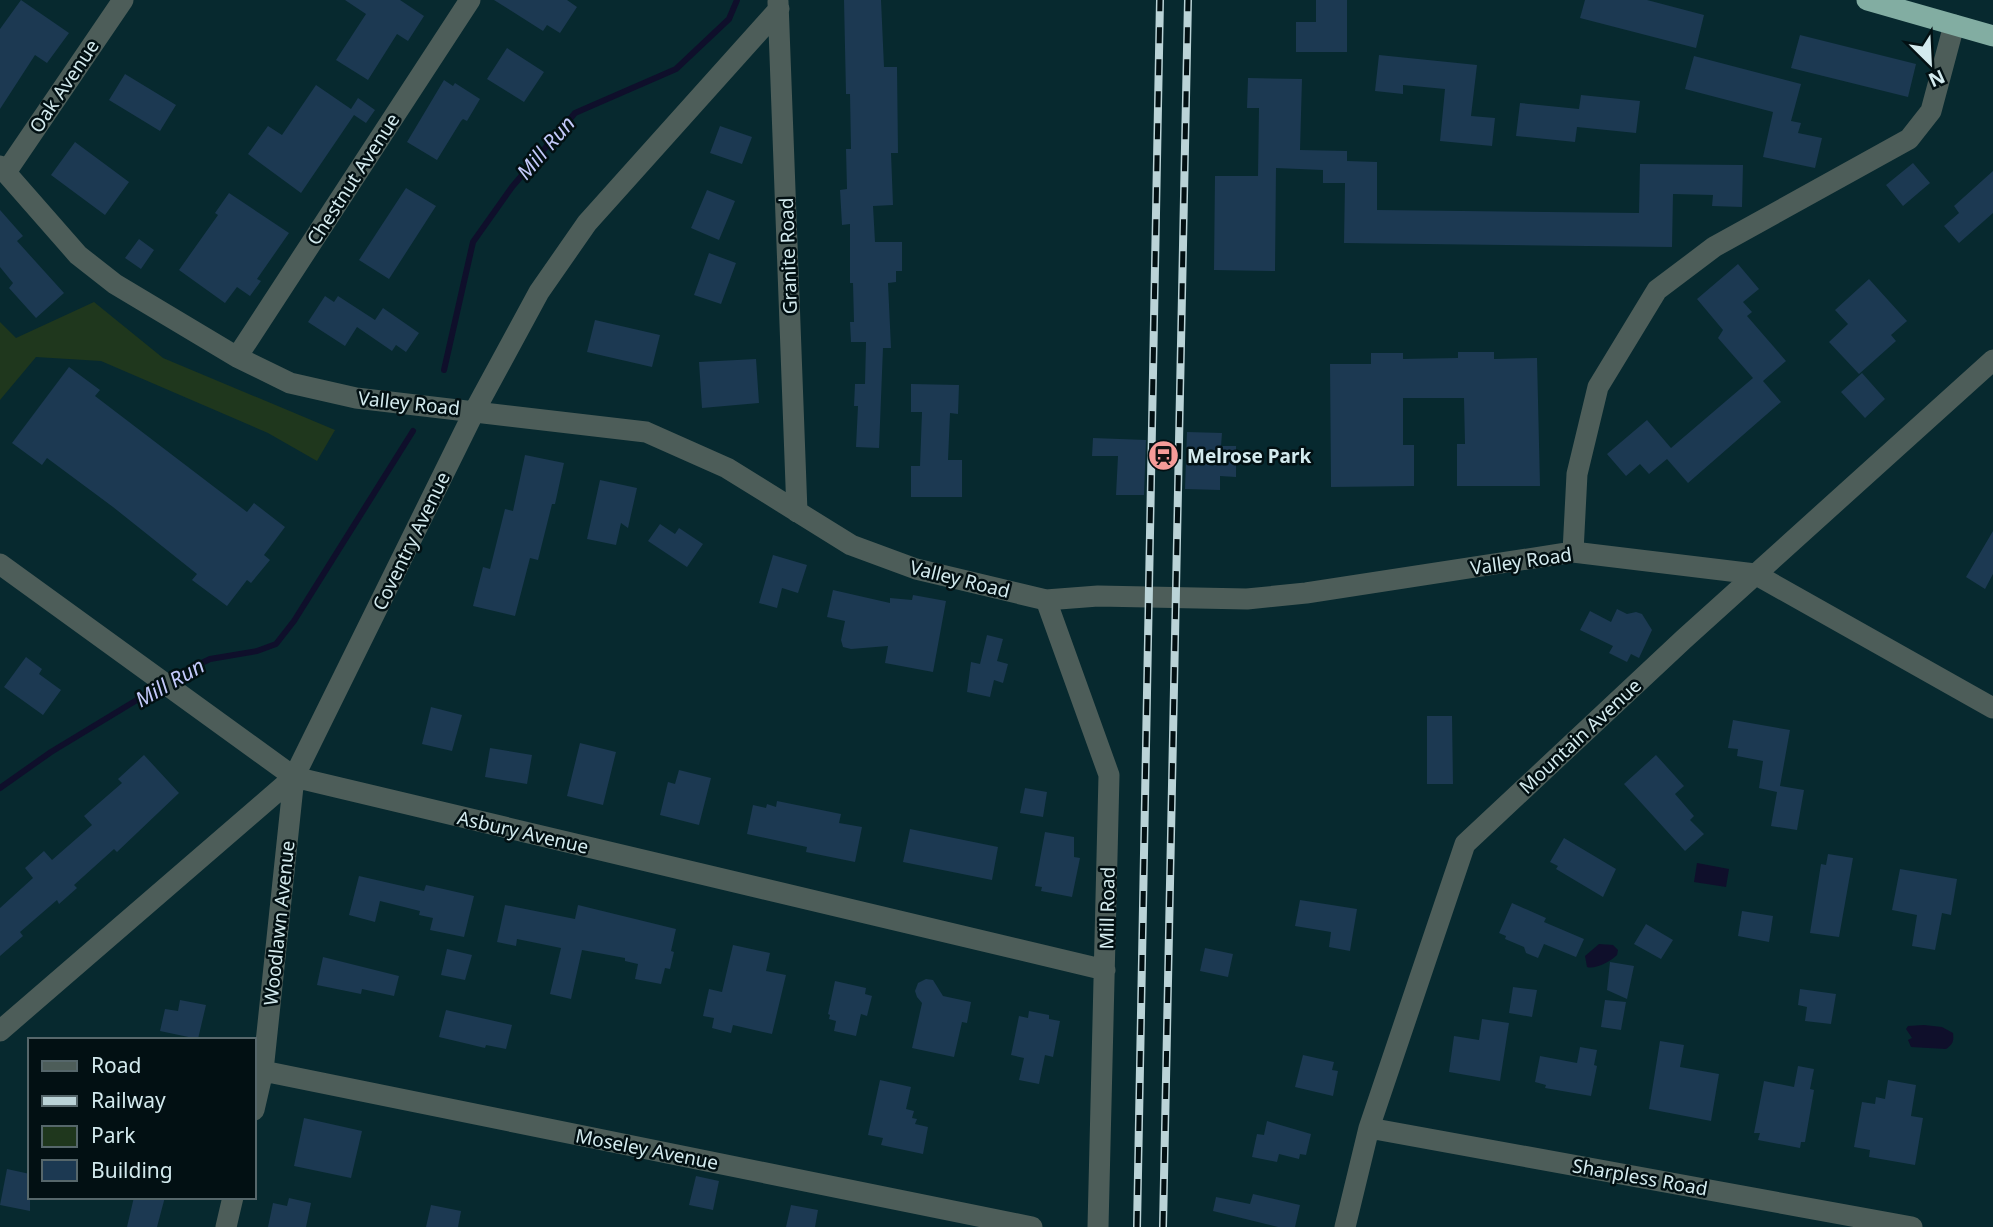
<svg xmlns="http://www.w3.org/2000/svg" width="1993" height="1227" viewBox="0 0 1993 1227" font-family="'Noto Sans',sans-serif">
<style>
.green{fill:#1f371d}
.water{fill:#0f0f2b}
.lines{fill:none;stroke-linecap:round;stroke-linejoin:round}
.stream{stroke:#0f0f2b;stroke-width:6}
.building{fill:#1c3952}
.minor{stroke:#4d5d59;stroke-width:21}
.highway{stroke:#82ada2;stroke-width:21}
.rail-casing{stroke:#bad3d7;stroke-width:8}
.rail{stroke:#021013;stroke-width:5;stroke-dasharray:16;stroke-linecap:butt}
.labels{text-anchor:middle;stroke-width:5;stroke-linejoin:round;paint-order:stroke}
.street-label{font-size:19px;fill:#d3eaee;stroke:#021013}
.poi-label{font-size:19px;font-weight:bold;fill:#d3eaee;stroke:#021013;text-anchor:start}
.water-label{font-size:21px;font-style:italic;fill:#c3c9fa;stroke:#021013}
</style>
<rect width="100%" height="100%" fill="#07292f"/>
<path class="green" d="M94 302 163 358 335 430 317 461 268 433 101 361 36 357 0 400V322L16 338Z"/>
<path class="water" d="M1697 863 1729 869 1726 887 1694 882Z
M1599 944 1613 945 1618 950 1617 955C1611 961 1595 970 1587 967L1585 956Z
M1924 1025 1942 1027 1953 1033C1954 1041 1953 1044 1946 1049L1911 1047 1908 1040 1912 1038 1906 1029 1908 1026Z"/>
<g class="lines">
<path class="stream" d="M444 370 473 242 512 187 575 113 676 69 729 19 737 0
M0 788 51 752 183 672 210 659 257 651 276 644 294 621 413 431"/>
</g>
<path class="building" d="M21 0 69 33 47 63 35 55 0 109V29Z
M345 0H400L424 16 408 41 397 34 368 80 336 60 366 14Z
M494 0H567L577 7 560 33 547 25 543 31Z
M844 0H881L884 67H897L898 153H891L893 205 873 206 875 242H902V271H896V282L888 283 891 348H883L879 448 856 447 858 406H854L855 384H865L866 342H851L850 322H854L853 283H850V224L842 225 840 190 847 189 846 149H851L850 94H846Z
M1316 0H1347V52H1296V22H1316Z
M1585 0H1647L1704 15 1696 48 1580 18Z
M1800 35 1916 64 1908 97 1791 68Z
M507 48 544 72 524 102 487 79Z
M1379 55 1477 65 1471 116 1495 118 1492 146 1440 141 1445 89 1403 85V94L1375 91Z
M1694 56 1801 84 1791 121 1801 123 1798 133 1822 138 1815 168 1763 157 1773 112 1685 89Z
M125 74 176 105 160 131 109 100Z
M1248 78 1302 79 1300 150 1347 151V161L1377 162V210L1639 213 1640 164 1743 165 1742 207 1712 206 1713 195 1673 194 1672 247 1344 243 1345 183H1323V170L1276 168 1275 271 1214 270 1215 176H1258L1259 108H1247Z
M444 80 453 86 455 83 480 99 467 121 463 119 461 121 437 160 407 142Z
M316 85 351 109 358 98 375 110 366 123 354 115 301 193 248 154 268 126 282 135Z
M1581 95 1640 101 1636 133 1577 127 1575 142 1516 136 1520 103 1579 109Z
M720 126 752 137 742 164 710 153Z
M75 142 129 182 105 215 51 175Z
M1913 163 1930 183 1903 206 1886 185Z
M1993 171V213L1959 243 1944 226 1959 213 1954 206Z
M406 188 436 206 389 279 359 260Z
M707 190 735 201 719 240 691 228Z
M229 193 289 233 257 279 261 281 250 296 237 287 225 303 179 270 218 215 215 213Z
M0 210 23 236 17 241 64 293 36 318 9 288 13 283 0 267Z
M139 239 154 250 141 269 125 258Z
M709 253 736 263 721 304 694 295Z
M1738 264 1759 289 1743 302 1752 312 1747 316 1786 361 1763 381 1781 402 1688 483 1667 459 1649 474 1640 464 1626 476 1607 454 1647 420 1671 448 1753 378 1718 338 1723 330 1697 299Z
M1869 279 1907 321 1891 335 1896 341 1859 374 1829 342 1848 324 1835 310Z
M325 296 334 302 338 296 375 320 383 308 419 333 406 352 396 345 392 351 357 327 345 346 308 322Z
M595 320 660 335 652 367 587 352Z
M1458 352H1494V359L1537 358 1540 486H1457V444H1465L1464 398H1403V445H1414V486L1331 487 1330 364H1371V353H1403V359L1458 358Z
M756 359 759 403 702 408 699 362Z
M69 367 100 390 95 396 247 512 254 503 285 527 264 555 270 560 251 583 247 580 227 606 192 580 197 574 113 507 47 458 42 465 12 443Z
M1862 373 1885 399 1865 418 1841 392Z
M911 384 959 385 958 414 950 413 948 460H962V497H911V466H920L922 412H911Z
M1187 432 1222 433 1221 446H1236V477L1220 476V490L1185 489Z
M1093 438 1146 440 1144 495H1116L1118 456H1092Z
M525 455 564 463 555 504H552L538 560 530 558 515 616 473 606 483 567 490 569 505 509 513 511Z
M600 480 637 488 628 528 621 523 616 545 587 539Z
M660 524 675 534 679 528 703 544 687 567 648 541Z
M1993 531V574L1985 589 1966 577Z
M773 555 807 565 798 593 782 588 777 608 759 603Z
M833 590 890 603V598L912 600 913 595 946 601 933 672 885 663 888 646 851 649 843 647 841 640 845 621 827 617Z
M1617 609 1627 614 1636 612 1642 614 1652 630 1639 658 1631 654 1627 662 1609 653 1613 646 1580 630 1590 611 1611 622Z
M987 635 1003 639 997 661 1008 664 1003 683 994 680 990 697 967 692 971 662 980 664Z
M26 657 42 669 39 674 61 690 43 715 4 687Z
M431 707 462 715 452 751 422 744Z
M1427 716H1452L1453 784H1427Z
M1733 720 1790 730 1780 786 1804 790 1797 830 1771 826 1777 792 1759 788 1763 761 1737 756 1738 749 1728 748Z
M580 743 616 752 603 805 567 796Z
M490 748 532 755 527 784 485 777Z
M144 755 179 793 117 852 114 849 74 885 77 888 59 904 57 900 20 932 23 936 0 956V908L33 878 25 868 44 851 52 860 92 825 84 816 122 783 118 779Z
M1656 755 1684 786 1675 794 1694 816 1690 820 1704 834 1685 851 1624 784Z
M679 770 711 778 699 825 660 815 668 782 675 784Z
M1025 788 1047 792 1043 817 1020 813Z
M777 801 841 814 839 823 862 827 855 862 806 852 807 847 747 834 753 805 766 808 767 804 776 807Z
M910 829 998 847 992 880 903 862Z
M1045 832 1074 837V857L1080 858 1072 897 1041 891 1042 887 1035 886Z
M1564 838 1616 869 1603 897 1556 869 1558 866 1550 862Z
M1828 854 1853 858 1839 937 1810 933 1821 864 1826 865Z
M1900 869 1957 879 1951 915 1942 913 1935 950 1912 946 1917 915 1892 910Z
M359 876 424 891 426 885 474 896 464 937 430 930 433 918 419 915 420 911 380 901 375 922 349 915Z
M1300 900 1357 909 1350 951 1329 947 1331 932 1295 926Z
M1512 903 1546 918 1544 922 1584 939 1576 957 1544 944 1538 958 1526 953 1524 947 1505 939 1506 936 1499 933Z
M505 905 575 919 578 905 676 929 671 951 674 952 670 969 665 968 661 984 635 979 638 964 625 961V958L582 950 571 999 550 994 561 948 517 939 516 946 497 942Z
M1742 911 1773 916 1769 942 1738 936Z
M1646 924 1673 940 1661 959 1634 944Z
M733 945 770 953 766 971 786 975 772 1034 733 1025 731 1033 712 1028 714 1018 703 1016 709 989 722 992Z
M1205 948 1233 954 1228 977 1200 971Z
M447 949 472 955 465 980 441 975Z
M323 957 399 976 394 996 362 989 361 994 317 985Z
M1610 962 1634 966 1627 999 1607 990Z
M926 979 933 980 943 996 971 1002 967 1023 962 1022 954 1057 912 1048 922 1003 917 997 915 991 918 983Z
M835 981 866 988 865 994 872 996 867 1016 861 1014 856 1036 834 1031 836 1021 829 1019 830 1015 828 1014Z
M1513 987 1537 990 1532 1017 1509 1013Z
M1800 989 1836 994 1831 1024 1805 1021 1807 1007 1798 1005Z
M180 1000 206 1005 198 1039 160 1031 165 1009 178 1011Z
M1605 1000 1626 1002 1621 1030 1601 1027Z
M446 1010 512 1025 506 1049 486 1045 485 1048 439 1037Z
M1029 1011 1049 1015V1019L1060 1021 1053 1057 1045 1055 1039 1084 1019 1080 1024 1058 1011 1055 1019 1016 1028 1018Z
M1482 1019 1509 1023 1500 1081 1449 1072 1454 1036 1479 1040Z
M1660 1041 1684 1045 1680 1067 1719 1074 1711 1121 1649 1109Z
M1580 1047 1597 1050 1594 1065 1597 1066 1591 1096 1545 1088 1546 1085 1535 1082 1540 1056 1577 1063Z
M1303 1055 1334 1062 1332 1070 1338 1071 1333 1096 1295 1087Z
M1798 1066 1814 1069 1810 1089 1814 1090 1805 1142H1801L1800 1148 1758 1140 1760 1133H1754L1764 1081 1794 1087Z
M880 1080 911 1087 906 1109 914 1111 912 1118 917 1119 915 1124 928 1127 923 1154 881 1145 883 1138 868 1135Z
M1888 1080 1916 1085 1911 1116 1923 1118 1915 1165 1869 1157 1870 1150 1854 1147 1862 1102 1875 1104 1876 1097 1885 1099Z
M304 1118 362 1131 351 1178 294 1166Z
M1267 1121 1311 1134 1306 1155 1300 1154 1299 1159 1279 1154 1277 1162 1252 1157 1257 1134 1264 1135Z
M7 1169 30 1174V1211L0 1205Z
M696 1176 719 1181 713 1210 689 1205Z
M1253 1194 1300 1205 1295 1227H1278L1213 1211 1216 1197 1250 1204Z
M134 1197H165L157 1227H127Z
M289 1198 311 1203 306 1227H268L273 1203 287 1206Z
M431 1205 461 1211 458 1227H426Z
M791 1205 818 1210 815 1227H786Z"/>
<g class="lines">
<path class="minor" d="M778 2 797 512
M0 166 78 255 115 284 237 357 290 383 356 398 646 432 727 468 851 545 916 569 1046 600 1098 596 1247 599 1306 593 1573 552 1755 574 1993 708
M6 172 123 0
M237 357 470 0
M1573 552 1577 474 1598 387 1657 290 1714 247 1909 139 1931 111 1954 25
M0 564 294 777 1105 970
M1046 600 1109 775 1098 1227
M0 1031 294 777 475 410 539 292 587 223 779 9
M263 1071 1032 1227
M254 1110 263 1071 294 777
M1369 1128 1912 1227
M226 1227 233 1197
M1345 1227 1369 1128 1465 844 1684 639 1993 360"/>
<path class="highway" d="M1867 0 1993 36"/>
<defs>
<path id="rail" d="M1137 1227 1160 0
M1163 1227 1188 0"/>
</defs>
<use href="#rail" class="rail-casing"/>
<use href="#rail" class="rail"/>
</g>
<defs>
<symbol id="station-disc" viewBox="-11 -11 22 22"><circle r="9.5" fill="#f59b98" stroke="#021013"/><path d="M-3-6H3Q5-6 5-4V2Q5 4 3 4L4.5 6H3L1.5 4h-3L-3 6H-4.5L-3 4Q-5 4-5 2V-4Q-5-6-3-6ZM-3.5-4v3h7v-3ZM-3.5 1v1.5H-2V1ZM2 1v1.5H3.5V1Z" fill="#111"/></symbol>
</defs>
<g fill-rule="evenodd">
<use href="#station-disc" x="1146" y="438" width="35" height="35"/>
</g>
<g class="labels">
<g class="street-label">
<text transform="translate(64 86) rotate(-56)" y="7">Oak Avenue</text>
<text transform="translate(353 179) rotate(-57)" y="7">Chestnut Avenue</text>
<text transform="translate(788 256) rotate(-92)" y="7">Granite Road</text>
<text transform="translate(409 403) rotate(6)" y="7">Valley Road</text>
<text transform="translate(411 541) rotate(-64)" y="7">Coventry Avenue</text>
<text transform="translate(1521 561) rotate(-8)" y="7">Valley Road</text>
<text transform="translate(960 579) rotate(14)" y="7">Valley Road</text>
<text transform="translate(1580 736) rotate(-43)" y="7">Mountain Avenue</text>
<text transform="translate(523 832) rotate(13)" y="7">Asbury Avenue</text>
<text transform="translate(1107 908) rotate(-89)" y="7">Mill Road</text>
<text transform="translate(279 923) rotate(-84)" y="7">Woodlawn Avenue</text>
<text transform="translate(647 1149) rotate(11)" y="7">Moseley Avenue</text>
<text transform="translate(1640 1177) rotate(10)" y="7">Sharpless Road</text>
</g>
<g class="poi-label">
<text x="1187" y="463">Melrose Park</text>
</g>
<g class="water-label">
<text transform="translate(546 148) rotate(-49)" y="7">Mill Run</text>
<text transform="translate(170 683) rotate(-30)" y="7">Mill Run</text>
</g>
</g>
<rect x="28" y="1038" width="228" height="161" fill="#021013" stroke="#56676b" stroke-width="2"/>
<rect x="42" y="1061" width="35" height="10" fill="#4d5d59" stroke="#56676b" stroke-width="2"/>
<text x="91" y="1073" font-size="21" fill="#d3eaee">Road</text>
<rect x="42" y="1096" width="35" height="10" fill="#bad3d7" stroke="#56676b" stroke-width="2"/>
<text x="91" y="1108" font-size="21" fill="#d3eaee">Railway</text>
<rect x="42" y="1126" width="35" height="21" fill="#1f371d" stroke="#56676b" stroke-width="2"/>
<text x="91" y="1143" font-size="21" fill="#d3eaee">Park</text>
<rect x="42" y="1160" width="35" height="21" fill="#1c3952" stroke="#56676b" stroke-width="2"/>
<text x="91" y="1178" font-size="21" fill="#d3eaee">Building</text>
<g transform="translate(1930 63) rotate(156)" stroke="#021013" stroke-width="5" paint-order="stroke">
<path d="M0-5L12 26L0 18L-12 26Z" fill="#d3eaee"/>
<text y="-10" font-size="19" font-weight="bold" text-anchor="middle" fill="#d3eaee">N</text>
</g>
</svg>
